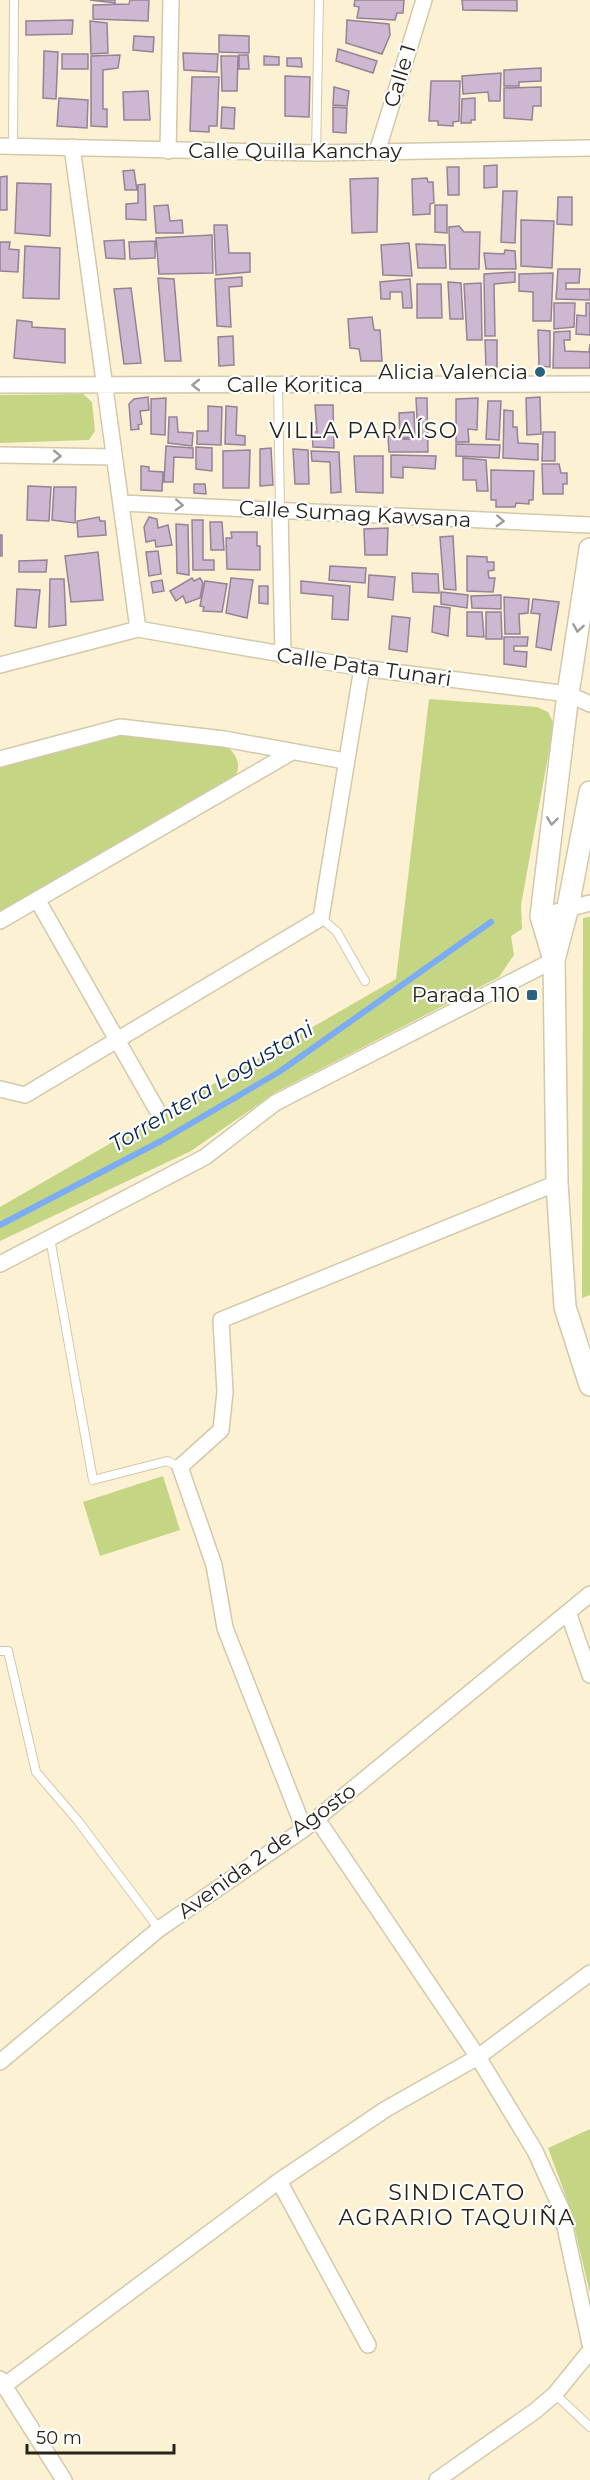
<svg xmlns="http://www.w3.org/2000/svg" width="590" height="2480" viewBox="0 0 590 2480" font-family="Montserrat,sans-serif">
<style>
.green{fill:#c4d584}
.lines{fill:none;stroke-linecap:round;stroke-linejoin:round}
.stream{stroke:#7bacf4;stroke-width:6}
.building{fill:#ceb7d0;stroke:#968197;stroke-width:1.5}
.lane-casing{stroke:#d2c8aa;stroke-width:10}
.street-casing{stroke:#d2c8aa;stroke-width:18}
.secondary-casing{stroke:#d2c8aa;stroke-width:24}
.lane{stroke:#fff;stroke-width:8}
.street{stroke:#fff;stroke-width:15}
.secondary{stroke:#fff;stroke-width:21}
.oneway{stroke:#9e9c98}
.poi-dot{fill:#29647c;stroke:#fff;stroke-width:2}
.labels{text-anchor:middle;stroke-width:4.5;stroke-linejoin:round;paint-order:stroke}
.street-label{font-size:21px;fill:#282419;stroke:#fff}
.poi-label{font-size:21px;fill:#282419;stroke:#fff;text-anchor:end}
.neighbourhood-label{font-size:22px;letter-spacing:1.5px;fill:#282419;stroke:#fff}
.water-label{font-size:22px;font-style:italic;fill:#082854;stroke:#fff}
</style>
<rect width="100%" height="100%" fill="#fcf2d3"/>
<path class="green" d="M83 394 92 402 95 431 89 440 0 443V395Z
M429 699 537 707 548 712 554 724 521 905 522 929 511 936 514 955 499 977 276 1092 191 1151 0 1241V1207L396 979Z
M127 733 228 747C239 758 242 768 232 781L0 914V767Z
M590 917V1295L582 1298 583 918Z
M163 1476 180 1530 100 1556 83 1502Z
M590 2129V2293L569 2205 548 2148Z"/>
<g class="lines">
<path class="stream" d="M0 1225 161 1141 279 1072 491 922"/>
</g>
<path class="building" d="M90 0H115V3Z
M130 0H149L148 21 93 19V5L129 4Z
M355 0H404L403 13H397L395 20 357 18 359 7 354 6Z
M462 0H517V11L463 10Z
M73 20 72 34 26 35V21Z
M347 20 389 24 390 35 382 54 346 43Z
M90 21 107 23 108 53 91 54Z
M219 35 249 36V53L219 52Z
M134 36 154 37 153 52 133 50Z
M338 49 377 61 373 73 336 61Z
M44 51 58 52 56 99 43 98Z
M183 53 218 54 217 72 184 70Z
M62 54H88V69H62Z
M120 55 118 68 103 70V109H107V127L91 126V56Z
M239 55H248L249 69H239Z
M221 56H238L237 91H222Z
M264 56 279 57V65H264Z
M287 58H301L302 67 287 66Z
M541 68V81L519 82V86H504V70Z
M501 73 500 101H489L488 92 463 94 462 76Z
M285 76 310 77 309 117 285 116Z
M192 77H219L217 126H209V132L190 131Z
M431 81H460L459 121 453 122V126L438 125V121H429Z
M334 87 349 91 347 106 333 105Z
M541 87V106H533L532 120 504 118V88Z
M148 91 150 120H124L123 92Z
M59 98 88 100 87 128 57 126Z
M475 98V120H471V123H461L462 99Z
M222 107 235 108 234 129 221 128Z
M333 107 347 108 346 133 333 132Z
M497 165V187L484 188V166Z
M447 167H459V195H448Z
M134 170 137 190H125L123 171Z
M7 176V210H0V177Z
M378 178 377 232 352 233 350 179Z
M427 178 428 182H433L434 203 430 204V214L413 215 412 179Z
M17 183 51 184 50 236 15 233Z
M145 184 146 220 126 219V204L138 203V185Z
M503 191H517L515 243 501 242Z
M558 197H572V225L557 224Z
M168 205 170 221 182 220 183 233H156L154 206Z
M435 205H447V233L435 232Z
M521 220 554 221 552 268 521 266Z
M214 225H227L229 253H250V272L216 275Z
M459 226 464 232H480L479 269H450L449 227Z
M212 235 213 273 159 274 156 238Z
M124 240 125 259 106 258 104 241Z
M155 241V258L130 259 129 242Z
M0 242H10L9 249 19 250 18 272 0 271Z
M409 243 412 276 383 275 381 245Z
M416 244 445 245 446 268H418Z
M25 246 60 248 59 299 23 298Z
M505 250 515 251 516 269H486L484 253 504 254Z
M558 269H580L579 283H566V289H590V300L556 299Z
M515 272V282L494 284 495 336H485L484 274Z
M553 273 551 321H533V292L519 291V274Z
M242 277V286L229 287 231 327 217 326 215 279Z
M158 278 174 279 181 361H165Z
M410 279 412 308H403L402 292H390V299H381L380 282Z
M448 282 461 283 463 319H450Z
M481 283 482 340H467L464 284Z
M417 284H441L442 318H417Z
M131 288 141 363 124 364 114 289Z
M554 303H575L574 327 554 329Z
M586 303H590V335L576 334 577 315 586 316Z
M372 317 374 330H380L382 361H361L359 349 350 348 348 319Z
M17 320 32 322V327L65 329V363L14 358Z
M538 330 550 331V367L539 366Z
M570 331V340H564L565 351 589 352 590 344V368H553L554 332Z
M233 336 234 365 219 366 218 337Z
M485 340H497V367H486Z
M148 397 149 410 140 411 142 424 138 425 139 429 131 430 129 404 134 399Z
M540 397 541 434 527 435 526 398Z
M166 398 165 435 151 434V399Z
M416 398H427L428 452H389L388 436H395L397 439H418Z
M478 398 477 430 468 429 469 442H456V399Z
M488 401H501L499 440 486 439Z
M315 405H333L334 448 313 447 312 432H317Z
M208 406 222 407 221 445 197 444V431H208Z
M226 406 237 407 236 435 245 436V445L225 444Z
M504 410 513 411V427H517L518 443 538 444V460L503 458Z
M414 412 415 438H400L399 413Z
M169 417H177L178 432 193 433 192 446 168 443Z
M543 432H555V461H542Z
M456 444 500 445 499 458 456 456Z
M166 446 193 448V458L174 457 173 482H164Z
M196 447 212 448V471L196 469Z
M271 448 273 485 260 486V449Z
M293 449 308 450 309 484H295Z
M250 450 249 488H223V451Z
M311 451 339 452 341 492 331 493 330 462 312 461Z
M391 455 436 456 435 469 403 467V478L391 477Z
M354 456H383V493L356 492Z
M463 458 486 460 488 491H477L476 480H463Z
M542 464H559L561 473H567V484H563V494H543Z
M141 466 149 467V471L163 472 162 491 141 490Z
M491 470 534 471 533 500H529V504L516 503 515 507H496V500H491Z
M194 484H205L206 494 194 493Z
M28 486 51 487 49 521 27 520Z
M54 487H76L75 523 52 520Z
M99 517 100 521H105L106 535 78 537 77 521Z
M149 517 157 519 158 528 168 525 172 545 156 547 155 540 146 542 144 527Z
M192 520H203V560H214V570H193Z
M210 522H222L224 550H211Z
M176 524 188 525 189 575 177 573Z
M388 528 387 555H365L364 529Z
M231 532H257V546H260V570L227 569 226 538H232Z
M0 535H2V556H0Z
M453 536 456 590 444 589 440 537Z
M158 551 161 574 149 576 146 552Z
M98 552 103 600 71 602 65 556Z
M467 556 487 557V562H494V570L488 571 489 578H495L493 592 467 591Z
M47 560 46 572H19V561Z
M330 566 366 568 365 583 329 580Z
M412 573 438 574 439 593 413 592Z
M369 575 395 577 393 600 368 597Z
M192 578 194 581 200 578 203 583 200 598 186 603 183 596 176 601 170 591Z
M231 578 253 580 247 618 226 613Z
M50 579H64L66 625 49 627Z
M162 580 164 591 153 593 151 582Z
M205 581 227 584 222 612 203 611 204 607 200 606Z
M301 581 350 586 348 620 332 619 333 596 301 593Z
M259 586H268V604L259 603Z
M17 589 40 590 36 628 15 626Z
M441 592 468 595 467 608 441 604Z
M501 595V609L472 608 471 596Z
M504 597 529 599 528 613 519 614 520 634H505Z
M533 599 559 602 551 650 536 647 540 614 531 613Z
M434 606 450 608 448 636 432 632Z
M467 612H482L484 637 467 636Z
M486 612H501L502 639H486Z
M392 616 410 618 407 652 389 649Z
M504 637H528L527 646H514V651L527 652 526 667 504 664Z"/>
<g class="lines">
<defs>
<path id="lane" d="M13 146 14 0
M316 153 319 0
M278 385 280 510
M321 918 337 932 365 981
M50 1238 93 1480 167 1461 180 1467
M0 1651H8L36 1772 78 1821 159 1929
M555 2394 590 2427"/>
<path id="street" d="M0 146 316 153 590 148
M72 147 138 629
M168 151 171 0
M377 152 424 0
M0 385 590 384
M0 455 114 457
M121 503 590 525
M280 510 283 656
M0 665 138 629 362 668 568 694 590 704
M0 759 120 727 224 739 345 761
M38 901 157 1110
M541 916 590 903
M0 921 292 752
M0 1089 25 1095 321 918 362 668
M0 1264 205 1157 275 1103 554 960
M568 1612 590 1675
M317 1819 478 2057 535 2151 561 2208 590 2344
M304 1829 225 1628 214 1565 180 1467 221 1430 225 1392 221 1320 557 1183
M0 2062 159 1929 304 1829 590 1594
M279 2181 368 2345
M0 2379 64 2480
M5 2385 279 2181 386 2109 478 2057 590 1973
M437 2480 535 2411 555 2394 590 2351"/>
<path id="secondary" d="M590 792 568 907 554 960 557 1183 565 1307 590 1385
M554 960 541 916 568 694 590 549"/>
</defs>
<use href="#lane" class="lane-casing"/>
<use href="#street" class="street-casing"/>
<use href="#secondary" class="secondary-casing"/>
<use href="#lane" class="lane"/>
<use href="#street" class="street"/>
<use href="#secondary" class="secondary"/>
</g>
<defs><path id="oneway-chevron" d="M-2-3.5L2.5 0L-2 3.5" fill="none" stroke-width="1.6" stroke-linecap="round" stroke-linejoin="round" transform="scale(1.5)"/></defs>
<g class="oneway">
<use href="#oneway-chevron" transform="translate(196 385) rotate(-180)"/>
<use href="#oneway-chevron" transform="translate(57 456) rotate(1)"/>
<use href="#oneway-chevron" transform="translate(179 505) rotate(3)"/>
<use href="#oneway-chevron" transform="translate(500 521) rotate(3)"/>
<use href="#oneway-chevron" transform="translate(578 628) rotate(99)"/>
<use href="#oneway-chevron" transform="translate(552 821) rotate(97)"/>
</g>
<g class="poi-dot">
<circle cx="540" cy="372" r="6"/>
<rect x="526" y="989" width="12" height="12" rx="3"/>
</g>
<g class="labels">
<g class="street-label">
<text transform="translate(400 76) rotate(-73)" y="7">Calle 1</text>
<text x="295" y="158">Calle Quilla Kanchay</text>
<text x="295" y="392">Calle Koritica</text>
<text transform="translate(355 514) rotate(3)" y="7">Calle Sumag Kawsana</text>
<text transform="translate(364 667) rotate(8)" y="7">Calle Pata Tunari</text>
<text transform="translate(267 1851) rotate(-36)" y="7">Avenida 2 de Agosto</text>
</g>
<g class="poi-label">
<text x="528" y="379">Alicia Valencia</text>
<text x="520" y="1002">Parada 110</text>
</g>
<g class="neighbourhood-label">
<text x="364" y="438">VILLA PARAÍSO</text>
<text x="457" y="2200">SINDICATO<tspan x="457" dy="25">AGRARIO TAQUIÑA</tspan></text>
</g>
<g class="water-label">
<text transform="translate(211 1086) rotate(-31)" y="8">Torrentera Logustani</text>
</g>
</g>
<path d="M27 2444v9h147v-9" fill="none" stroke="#282419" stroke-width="3"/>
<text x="36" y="2444" font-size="18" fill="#282419" stroke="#ffffff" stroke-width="4.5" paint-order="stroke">50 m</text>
</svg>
